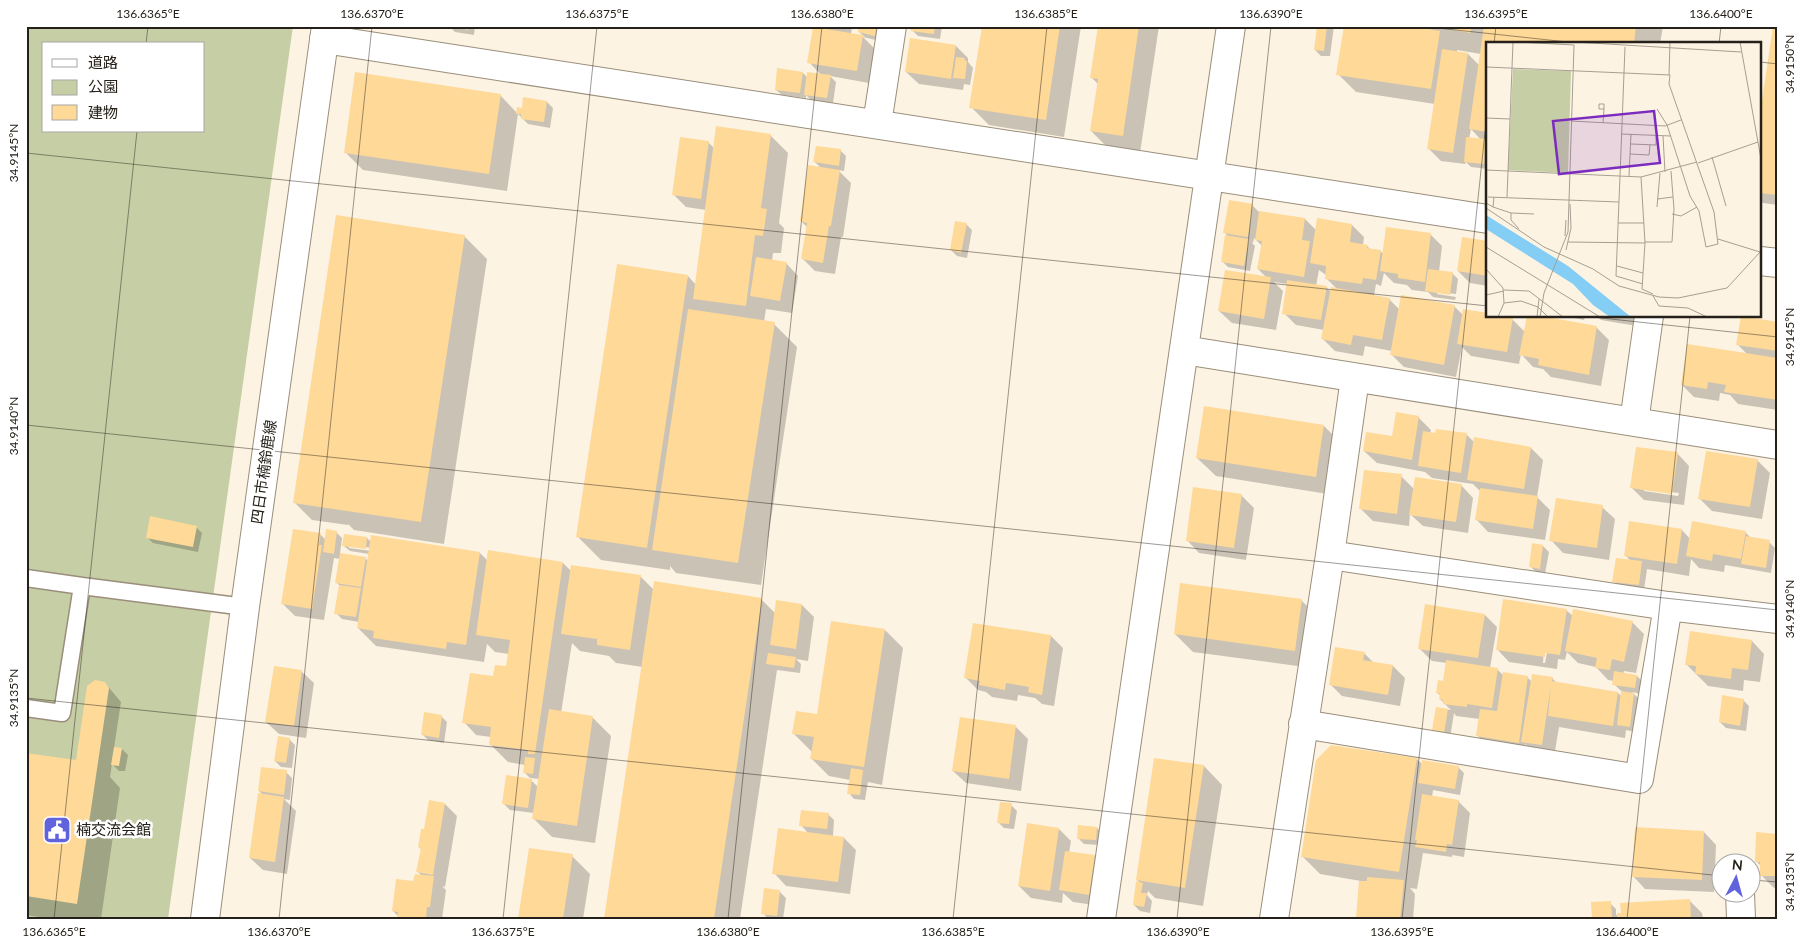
<svg xmlns="http://www.w3.org/2000/svg" width="1804" height="945" viewBox="0 0 1804 945" font-family="Lato,'Noto Sans JP',sans-serif">
<style>
.park{fill:#c6cea5;fill-rule:evenodd}
.shadow{fill:#0003;fill-rule:evenodd}
.building{fill:#fed998}
.lines{fill:none;stroke-linecap:round;stroke-linejoin:round}
.service-casing{stroke:#9a8e7b;stroke-width:19}
.minor-casing{stroke:#9a8e7b;stroke-width:30}
.primary-casing{stroke:#9a8e7b;stroke-width:30}
.service{stroke:#fff;stroke-width:16}
.minor{stroke:#fff;stroke-width:28}
.primary{stroke:#fff;stroke-width:28}
.ticks{fill:none;stroke:#252019;stroke-width:1;stroke-opacity:0.45}
.labels{text-anchor:middle;stroke-width:5;stroke-linejoin:round;paint-order:stroke}
.street-label{font-size:15px;fill:#252019;stroke:#fff}
.poi-label{font-size:15px;fill:#252019;stroke:#fff;text-anchor:start}
.inset-road{fill:none;stroke:#a79f92;stroke-width:1}
.view{fill:#7b2cbf;fill-opacity:0.15;stroke:#7b2cbf;stroke-width:2.5}
.inset-edge{fill:none;stroke:#252019;stroke-width:2.5}
.neatline{fill:none;stroke:#252019;stroke-width:2}
.ticks-label{font-size:12px;text-anchor:middle;fill:#252019}
</style>
<rect width="100%" height="100%" fill="#fdf3e3"/>
<path class="park" d="M26 26H293L168 919 26 918ZM44 44H204V131H44Z"/>
<path class="shadow" d="M449 26H475L474 35 455 32Z
M815 26H852L851 35 865 37 859 32 860 26H879L880 41 863 37 875 49 869 83 830 76 836 82 833 103 811 100 806 95V98L782 95 776 90 803 73 808 78 821 75 809 62 818 30Z
M913 26H942L940 39 918 36 912 30Z
M983 26H1081L1064 137 989 125 971 107Z
M1099 26H1159L1140 153 1109 149 1091 131 1098 84 1091 77Z
M1319 26H1334L1330 56H1321L1315 50Z
M1345 26H1663L1660 44H1488V169L1471 167 1466 162 1465 164 1441 161 1428 148 1435 104 1356 92 1338 74ZM1457 50 1481 54 1480 66 1468 54 1457 53ZM1471 129 1481 140 1469 139Z
M1778 26V205L1763 203 1760 201V123Z
M911 40 956 46 968 58V62L973 68 970 85 964 84 963 90 919 84 906 72Z
M500 95 517 113 523 110 524 99 547 102 553 108 550 128 528 124 518 114 507 191 363 170 345 152Z
M770 135 788 153 779 223 784 228 781 253H773L772 261 786 263 798 276 792 313 766 309 764 322 774 324 797 347 761 585 676 573 670 566V570L601 560 578 537 688 276 696 285 706 210 686 207 674 195 708 142 714 148Z
M840 150 846 156 844 171 838 170 851 183 843 237H841L835 274 815 271 803 259 807 227 801 221 822 169 815 162Z
M1252 205 1259 212 1305 219 1316 230 1352 225 1364 237 1363 245 1367 246 1371 250 1380 251 1384 254 1430 234 1442 246 1439 272 1452 273 1458 279 1456 294 1437 292V294L1456 297 1455 300 1433 297 1428 292 1412 290 1407 285 1394 283 1384 273 1381 286 1376 284 1374 296 1389 299 1399 309 1454 306 1463 315 1497 316 1512 319 1525 332 1535 316 1597 328 1609 340 1601 386 1551 377 1543 369 1533 367 1521 354 1519 364 1471 356 1462 347 1456 377 1404 367 1391 354 1392 351 1365 346 1363 356 1335 351 1323 339 1324 330 1296 325 1284 313 1288 284 1274 282 1283 291 1276 330 1232 323 1219 311 1267 278 1258 269 1262 246 1254 238 1253 243 1251 242 1255 246 1250 271 1228 267 1222 261 1227 235 1225 233ZM1319 270 1326 275V278L1337 289 1331 292 1326 287 1316 286Z
M966 224 972 230 967 258 957 256 951 250Z
M464 236 487 259 444 544 354 530 348 524V525L312 520 294 502Z
M1488 243V286L1470 283 1458 271Z
M1564 316H1585L1584 320Z
M1597 316H1645L1643 327 1601 320Z
M1778 323V410L1738 404 1730 395 1720 393 1719 401 1694 397 1682 385 1747 354 1737 344Z
M1418 417 1431 430 1430 433 1466 434 1475 443 1531 448 1543 460 1537 497 1550 510 1545 540 1488 532 1476 519 1480 491 1473 484 1432 478 1425 472 1377 463 1364 451 1393 438Z
M1324 426 1342 444 1334 495 1216 476 1197 458Z
M1677 453 1689 466 1684 505 1644 500 1632 488ZM1644 489 1679 493 1678 496 1644 491Z
M1757 460 1770 473 1762 519 1712 511 1700 499Z
M1401 476 1414 489 1461 485 1473 498 1468 533 1423 526 1410 514 1409 526 1373 521 1360 508Z
M1241 495 1254 508 1246 560 1199 553 1187 540Z
M1602 507 1615 519 1609 560 1563 553 1551 540Z
M196 527 202 533 198 552 153 543 147 537Z
M1682 530 1690 539 1745 532 1752 539 1769 542 1775 548 1771 573 1725 565 1724 572 1699 568 1691 559 1689 576 1647 569 1644 590 1620 587 1614 581 1631 561 1625 555Z
M336 532 342 538 340 554 365 558 368 561 369 554 350 551 344 546 367 538 371 542 480 553 488 561 563 563 571 571 640 576 654 590 761 599 775 613 777 602 802 605 814 617 808 661 796 659 801 664 800 673 777 670 740 919H605L643 667 616 663 609 656 580 651 572 643 561 713 593 718 611 736 595 843 552 837 534 819V813L510 810 504 804 531 780 538 787 539 779 530 778 524 772 525 765 508 762 490 744 491 737 476 735 464 722 494 678 507 668 509 654 495 652 487 644 484 662 376 646 358 628 359 622 342 619 336 613 340 586 336 582 340 559 334 558 324 620 295 616 282 603 320 534 326 540ZM349 545 372 548V551L349 548Z
M1543 546 1549 552 1545 574 1536 572 1530 566Z
M1301 600 1319 618 1312 668 1193 652 1175 634Z
M1566 610 1573 616 1632 622 1644 634 1636 673 1624 671 1623 674 1637 676 1643 682 1641 694 1632 692 1640 700 1635 732 1626 730 1625 738 1559 727 1554 757 1535 754 1525 744 1524 748 1483 742 1478 736 1480 719 1456 716 1454 713 1450 738 1439 736 1433 730 1437 708 1451 710 1440 699 1441 696 1437 693 1444 682 1447 663 1432 661 1420 649 1485 615 1497 627 1490 668 1497 669 1503 675 1527 677 1532 682 1552 678 1557 683 1618 693 1622 697V691L1620 690 1614 684V681L1608 680 1596 667 1578 663 1567 652 1565 660 1558 659 1557 669 1509 662 1497 649ZM1544 650 1547 652 1545 663H1543Z
M885 630 903 648 882 785 868 782 865 800 854 799 849 793 850 780 829 776 811 758 812 752 794 734 818 716Z
M1051 636 1063 648 1054 706 1042 704 1035 698 1018 695 1017 701 992 697 986 692 978 690 966 678Z
M1752 641 1764 654 1760 682 1744 680 1743 691 1708 686 1686 664Z
M1364 653 1374 663 1393 666 1405 678 1400 706 1342 696 1330 684Z
M301 671 314 683 306 738 279 734 266 722Z
M105 683 121 702 114 748 122 749 128 755 125 771H119L112 764 110 777 120 788 101 919H51L26 915V754L80 762Z
M1743 700 1749 706 1746 731 1726 728 1720 722Z
M441 716 447 722 444 743 428 740 422 734Z
M1016 727 1028 739 1021 791 966 783 953 771Z
M289 739 295 745 292 768 281 767 275 761Z
M1417 759 1423 765 1458 767 1464 773 1460 795 1433 790 1432 797 1458 801 1470 813 1464 857 1452 855V857L1423 853 1417 889 1410 888 1415 894 1413 919H1359L1358 917 1361 881 1320 874 1302 856Z
M1204 766 1222 785 1203 906 1155 898 1148 891 1147 895 1152 901 1150 913 1140 911 1134 905 1141 884 1137 880Z
M286 772 292 778 290 800 284 799 296 811 287 874 263 870 250 858 264 796 259 791Z
M445 804 457 816 445 887 442 886 446 890 442 919H399V917L393 911 414 882 422 876 418 872 422 850 419 847 425 830Z
M1011 805 1017 811 1014 829 1004 828 998 822Z
M828 814 834 820 833 836 844 838 856 850 850 894 786 886 774 873 808 833 801 825Z
M1097 828 1103 834 1101 845 1084 844 1078 838Z
M1059 829 1071 841 1069 853 1095 856 1107 869 1101 906 1073 902 1063 893 1062 903 1031 898 1019 886Z
M1704 832 1716 845 1714 892 1645 889 1633 876Z
M1778 835V888H1774L1762 876V867L1756 861Z
M572 856 590 874 583 919H519Z
M766 890 780 892 786 898 783 919H768L763 913Z
M1690 901 1702 913 1703 919H1594L1610 903 1616 909V915Z"/>
<path class="building" d="M452 26H469L468 30Z
M831 26H846V29Z
M859 26H876L875 36 858 32Z
M911 26H935L934 34 911 31Z
M982 26H1060L1046 120 969 108Z
M1098 26H1139L1123 136 1090 131 1098 79 1090 78Z
M1317 26H1327L1324 51 1314 50Z
M1344 26H1412L1440 31 1431 89 1336 75Z
M1433 26H1472L1470 33Z
M1484 26H1636L1634 44H1488V132L1469 129Z
M1773 26H1778V195L1760 193V114Z
M813 27 863 35 857 71 807 63Z
M910 38 956 45 951 79 905 72Z
M1442 49 1468 53 1453 153 1427 149Z
M956 57 965 58 964 60 967 61 965 79 953 78Z
M777 68 803 72 800 93 775 90Z
M355 72 501 94 489 174 344 153Z
M807 72 831 75 827 98 804 95Z
M523 97 547 101 544 122 521 119V114H516L517 107 522 108Z
M716 126 771 134 761 208 767 209 763 236 755 235 746 306 693 299Z
M680 137 709 141 701 199 672 195Z
M1466 137 1486 139 1484 164 1464 162Z
M816 146 841 149 839 166 813 162Z
M808 165 840 170 831 226H829L823 263 801 259 807 223 800 221Z
M1487 179H1488V192H1485Z
M1229 200 1253 204 1248 237 1223 233Z
M1259 211 1305 218 1302 240 1310 241 1304 277 1257 269 1262 241 1255 240Z
M336 215 465 235 421 522 293 503Z
M1317 218 1352 224 1350 242 1368 245 1367 248 1381 250 1376 280 1363 278 1362 284 1325 279 1326 266 1310 263Z
M955 221 967 223 961 253 950 250Z
M1386 227 1431 233 1425 282 1398 278V274L1380 271Z
M1225 235 1249 239 1244 266 1221 262Z
M1462 237 1488 241V276L1457 271Z
M756 257 787 262 780 301 750 296Z
M617 264 688 275 647 548 576 537Z
M1428 269 1453 272 1450 295 1425 291Z
M1225 270 1271 277 1264 319 1218 311Z
M1287 280 1327 286 1321 320 1282 314Z
M1331 287 1390 298 1382 340 1353 335 1351 345 1321 339Z
M1401 295 1455 305 1444 365 1390 355Z
M688 309 775 322 738 563 652 550Z
M1463 309 1488 313V316L1513 318 1507 352 1457 344Z
M1527 316H1541L1597 326 1589 375 1538 365 1539 359 1519 355Z
M1741 316 1778 322V351L1736 345Z
M1687 344 1778 358V400L1724 392 1726 385 1708 382 1707 389 1681 385Z
M1204 406 1324 425 1316 477 1196 458Z
M1396 412 1419 416 1412 460 1363 451 1366 432 1392 436Z
M1436 429 1467 433 1461 473 1418 466 1423 431 1435 433Z
M1474 437 1531 447 1524 489 1467 480Z
M1636 447 1678 452 1672 494 1630 488Z
M1706 451 1758 459 1750 507 1698 499Z
M1364 470 1402 474 1397 514 1359 509Z
M1415 477 1462 484 1456 522 1409 515Z
M1193 487 1242 494 1234 548 1186 541Z
M1480 488 1538 496 1533 529 1475 520Z
M1556 498 1603 505 1597 548 1549 541Z
M150 516 197 526 193 547 146 538Z
M1629 521 1682 529 1677 564 1624 556Z
M1692 521 1746 531 1741 559 1713 554 1712 561 1686 556Z
M293 529 321 533 319 545H322L312 609 281 604Z
M326 529 337 531 334 554 323 552Z
M344 534 367 537 366 549 342 546Z
M371 535 480 552 466 645 447 642 446 649 373 638 374 631 357 628Z
M1746 536 1770 540 1766 568 1741 564Z
M1532 543 1543 545 1540 569 1529 567Z
M488 550 563 562 535 754H528V750L489 745 491 727 462 723 470 673 493 676 495 665 506 666 510 640 476 635Z
M340 553 366 557 361 587 335 583Z
M1616 558 1642 561 1639 585 1612 582Z
M571 565 641 575 630 650 597 645V639L561 634Z
M654 581 762 598 714 919H604Z
M1180 583 1302 599 1295 651 1174 634Z
M339 585 361 588 356 617 334 614Z
M1503 599 1567 609 1560 655 1545 653V657L1496 650Z
M776 600 802 604 796 649 770 645Z
M1425 604 1485 614 1478 658 1418 649Z
M1573 609 1633 621 1624 662 1612 659 1610 670 1595 668 1597 658 1565 651Z
M831 621 885 629 864 767 810 759 814 737 792 734 796 711 817 714Z
M973 623 1051 635 1042 695 1028 692 1029 687 1006 683 1005 690 979 685 980 681 964 678Z
M1690 631 1752 640 1748 670 1732 668 1731 679 1695 674 1696 666 1685 665Z
M1335 647 1365 652 1363 660 1393 665 1388 695 1329 685Z
M768 653 796 657 794 668 766 664Z
M1446 660 1498 668 1492 708 1467 704V707L1443 704V700L1439 699 1440 694 1436 693 1438 680 1443 681Z
M274 666 302 670 294 726 265 722Z
M1614 671 1637 675 1635 688 1612 685Z
M1503 672 1528 676 1519 743 1476 736 1480 709 1497 711Z
M1532 674 1553 677 1552 681 1618 692 1613 726 1548 716 1551 686 1542 745 1521 742Z
M95 680 105 682 109 688 77 904 26 896V753L76 760 87 686Z
M1621 691 1634 693 1630 727 1617 725Z
M1722 695 1744 699 1740 726 1719 722Z
M1436 707 1448 709 1444 733 1432 730Z
M549 709 593 716 577 826 532 819Z
M424 712 442 715 439 738 421 735Z
M960 717 1016 725 1009 779 952 771Z
M278 736 290 738 286 763 274 761Z
M1331 745 1417 758 1399 872 1301 857 1316 760Z
M114 747 122 748 119 766 111 765Z
M525 757 535 758 533 774 523 773Z
M1154 758 1204 765 1185 888 1136 880Z
M1422 760 1459 766 1455 789 1418 783Z
M261 767 287 770 284 795 258 791Z
M851 768 863 770 860 795 847 794Z
M506 775 532 779 528 808 502 804Z
M258 793 284 797 275 862 249 858Z
M1422 794 1459 800 1452 845 1447 844 1446 852 1415 847 1417 840H1415Z
M429 800 445 803 433 875 416 872 421 848 418 847 421 829H424Z
M1000 802 1012 803 1009 824 997 823Z
M801 810 829 813 827 829 799 826Z
M1027 823 1059 828 1050 891 1018 886Z
M1078 825 1097 827 1096 840 1077 839Z
M1635 827 1704 831 1702 880 1632 877Z
M778 828 844 837 838 882 772 874Z
M1756 832 1778 834V876H1760V862H1755Z
M529 848 573 854 563 919H518Z
M1065 851 1095 855 1089 895 1059 890Z
M415 874 434 876 430 907H427L426 919H397L398 912 392 911 396 879 413 881Z
M1367 877 1404 880 1400 919 1356 918 1359 881H1367Z
M1136 881 1143 883 1141 893H1147L1144 907 1133 905Z
M764 888 780 890 777 916 761 914Z
M1690 899 1691 919H1617V913H1621L1620 903Z
M1611 901 1612 919H1592L1591 902Z"/>
<g class="lines">
<defs>
<path id="service" d="M26 578 82 586
M26 708 62 713 82 586 245 607"/>
<path id="minor" d="M324 39 1488 219
M877 124 892 26
M1760 261 1778 263
M1184 350 1778 445
M1634 422 1649 316
M1330 555 1668 606 1778 619
M1303 724 1639 779 1668 606
M1740 892 1741 919
M1101 919 1231 26
M1274 919 1330 555 1355 378"/>
<path id="primary" d="M205 919 245 607 326 26"/>
</defs>
<use href="#service" class="service-casing"/>
<use href="#minor" class="minor-casing"/>
<use href="#primary" class="primary-casing"/>
<use href="#service" class="service"/>
<use href="#minor" class="minor"/>
<use href="#primary" class="primary"/>
</g>
<path class="ticks" d="M1419 26 1586 44M146 44 148 26M1494 44 1496 26M1719 44 1721 26M1760 62 1778 64M26 153 1488 306M1583 316 1778 337M26 425 1778 610M26 698 1722 876M1752 880 1778 882M54 919 137 131M279 919 372 26M503 919 597 26M728 919 822 26M953 919 1047 26M1177 919 1271 26M1402 919 1488 104M1627 919 1690 316"/>
<defs>
<symbol id="civic-square" viewBox="-11 -11 22 22"><rect x="-9" y="-9" width="18" height="18" rx="4" fill="#6063db" stroke="#fff"/><path d="M-.6-6.5H3V-4.5H.6V-3L4-1V1h2V6H-6V1h2V-1L-.6-3ZM-1.2 2.5V6h2.4V2.5Z" fill="#fff"/></symbol>
</defs>
<g fill-rule="evenodd">
<use href="#civic-square" x="41" y="814" width="32" height="32"/>
</g>
<g class="labels">
<g class="street-label">
<text transform="translate(264 472) rotate(-82)" y="5">四日市楠鈴鹿線</text>
</g>
<g class="poi-label">
<text x="76" y="835">楠交流会館</text>
</g>
</g>
<g transform="translate(1486 42)">
<rect width="275" height="275" fill="#fdf3e3"/>
<path d="M27 27 85 29 82 131 22 128Z" fill="#c6cea5"/>
<path d="M0 173 82 224 145 275H124L107 263 87 242 0 187Z" fill="#84cdf4"/>
<path class="inset-road" d="M31 0 88 3 82 190 58 251 54 275M88 0 255 10M254 0 275 117M0 25 184 33 183 42 228 170 232 202 220 205 213 169 204 154 181 83 171 67M183 33 184 0M0 76 24 77M85 79 179 84 195 78M117 81 118 67V62H113V67H118M135 92 185 94M177 94 179 130M145 102 170 103V94M144 112 163 113 164 103M226 115 240 164M212 121 272 100M0 128 155 135 211 120M134 134 139 5M134 134 130 234 157 242M143 134 145 92M155 135 159 201 156 247 167 252M2 155 133 160M21 155 27 0M171 157 187 155M0 161 7 165 8 155M7 165 25 171V178L33 187M171 165 174 131M0 166 58 205 107 227 133 244 173 255 192 256 241 246 275 209M25 171 48 172M186 172 195 174 211 165M132 181H158M79 194 80 178M232 197 274 210M82 200 159 201M159 200H186L188 167 185 129M0 205 114 275M80 208 85 186 84 162M131 224 157 231M0 227 17 246 18 261M18 248 43 249 77 275M0 253 18 249M167 254 173 264 202 266 221 275M12 275 18 261 35 259 52 265 62 275M51 275 53 257"/>
<path class="view" d="M168 69 174 121 73 132 67 79Z"/>
<rect width="275" height="275" class="inset-edge"/>
</g>
<rect width="1804" height="945" fill="none" stroke="#ffffff" stroke-width="55"/>
<rect x="42" y="42" width="162" height="90" fill="#ffffff" stroke="#a8a6a3"/>
<rect x="52" y="59" width="25" height="8" fill="#ffffff" stroke="#a8a6a3"/>
<text x="88" y="68" font-size="15" fill="#252019">道路</text>
<rect x="52" y="80" width="25" height="15" fill="#c6cea5" stroke="#a8a6a3"/>
<text x="88" y="92" font-size="15" fill="#252019">公園</text>
<rect x="52" y="105" width="25" height="15" fill="#fed998" stroke="#a8a6a3"/>
<text x="88" y="118" font-size="15" fill="#252019">建物</text>
<g transform="translate(1736 878) rotate(6)"><circle r="24" fill="#ffffff" stroke="#a8a6a3"/>
<path d="M0-4L9 19L0 12L-9 19Z" fill="#6063db"/>
<text y="-8" font-size="14" font-weight="bold" text-anchor="middle" fill="#252019">N</text>
</g>
<rect x="28" y="28" width="1748" height="890" class="neatline"/>
<g class="ticks-label">
<text x="148" y="18">136.6365°E</text>
<text x="372" y="18">136.6370°E</text>
<text x="597" y="18">136.6375°E</text>
<text x="822" y="18">136.6380°E</text>
<text x="1046" y="18">136.6385°E</text>
<text x="1271" y="18">136.6390°E</text>
<text x="1496" y="18">136.6395°E</text>
<text x="1721" y="18">136.6400°E</text>
<text transform="translate(1790 64) rotate(-90)" y="4">34.9150°N</text>
<text transform="translate(14 153) rotate(-90)" y="4">34.9145°N</text>
<text transform="translate(1790 337) rotate(-90)" y="4">34.9145°N</text>
<text transform="translate(14 426) rotate(-90)" y="4">34.9140°N</text>
<text transform="translate(1790 609) rotate(-90)" y="4">34.9140°N</text>
<text transform="translate(14 698) rotate(-90)" y="4">34.9135°N</text>
<text transform="translate(1790 882) rotate(-90)" y="4">34.9135°N</text>
<text x="54" y="936">136.6365°E</text>
<text x="279" y="936">136.6370°E</text>
<text x="503" y="936">136.6375°E</text>
<text x="728" y="936">136.6380°E</text>
<text x="953" y="936">136.6385°E</text>
<text x="1178" y="936">136.6390°E</text>
<text x="1402" y="936">136.6395°E</text>
<text x="1627" y="936">136.6400°E</text>
</g>
</svg>
